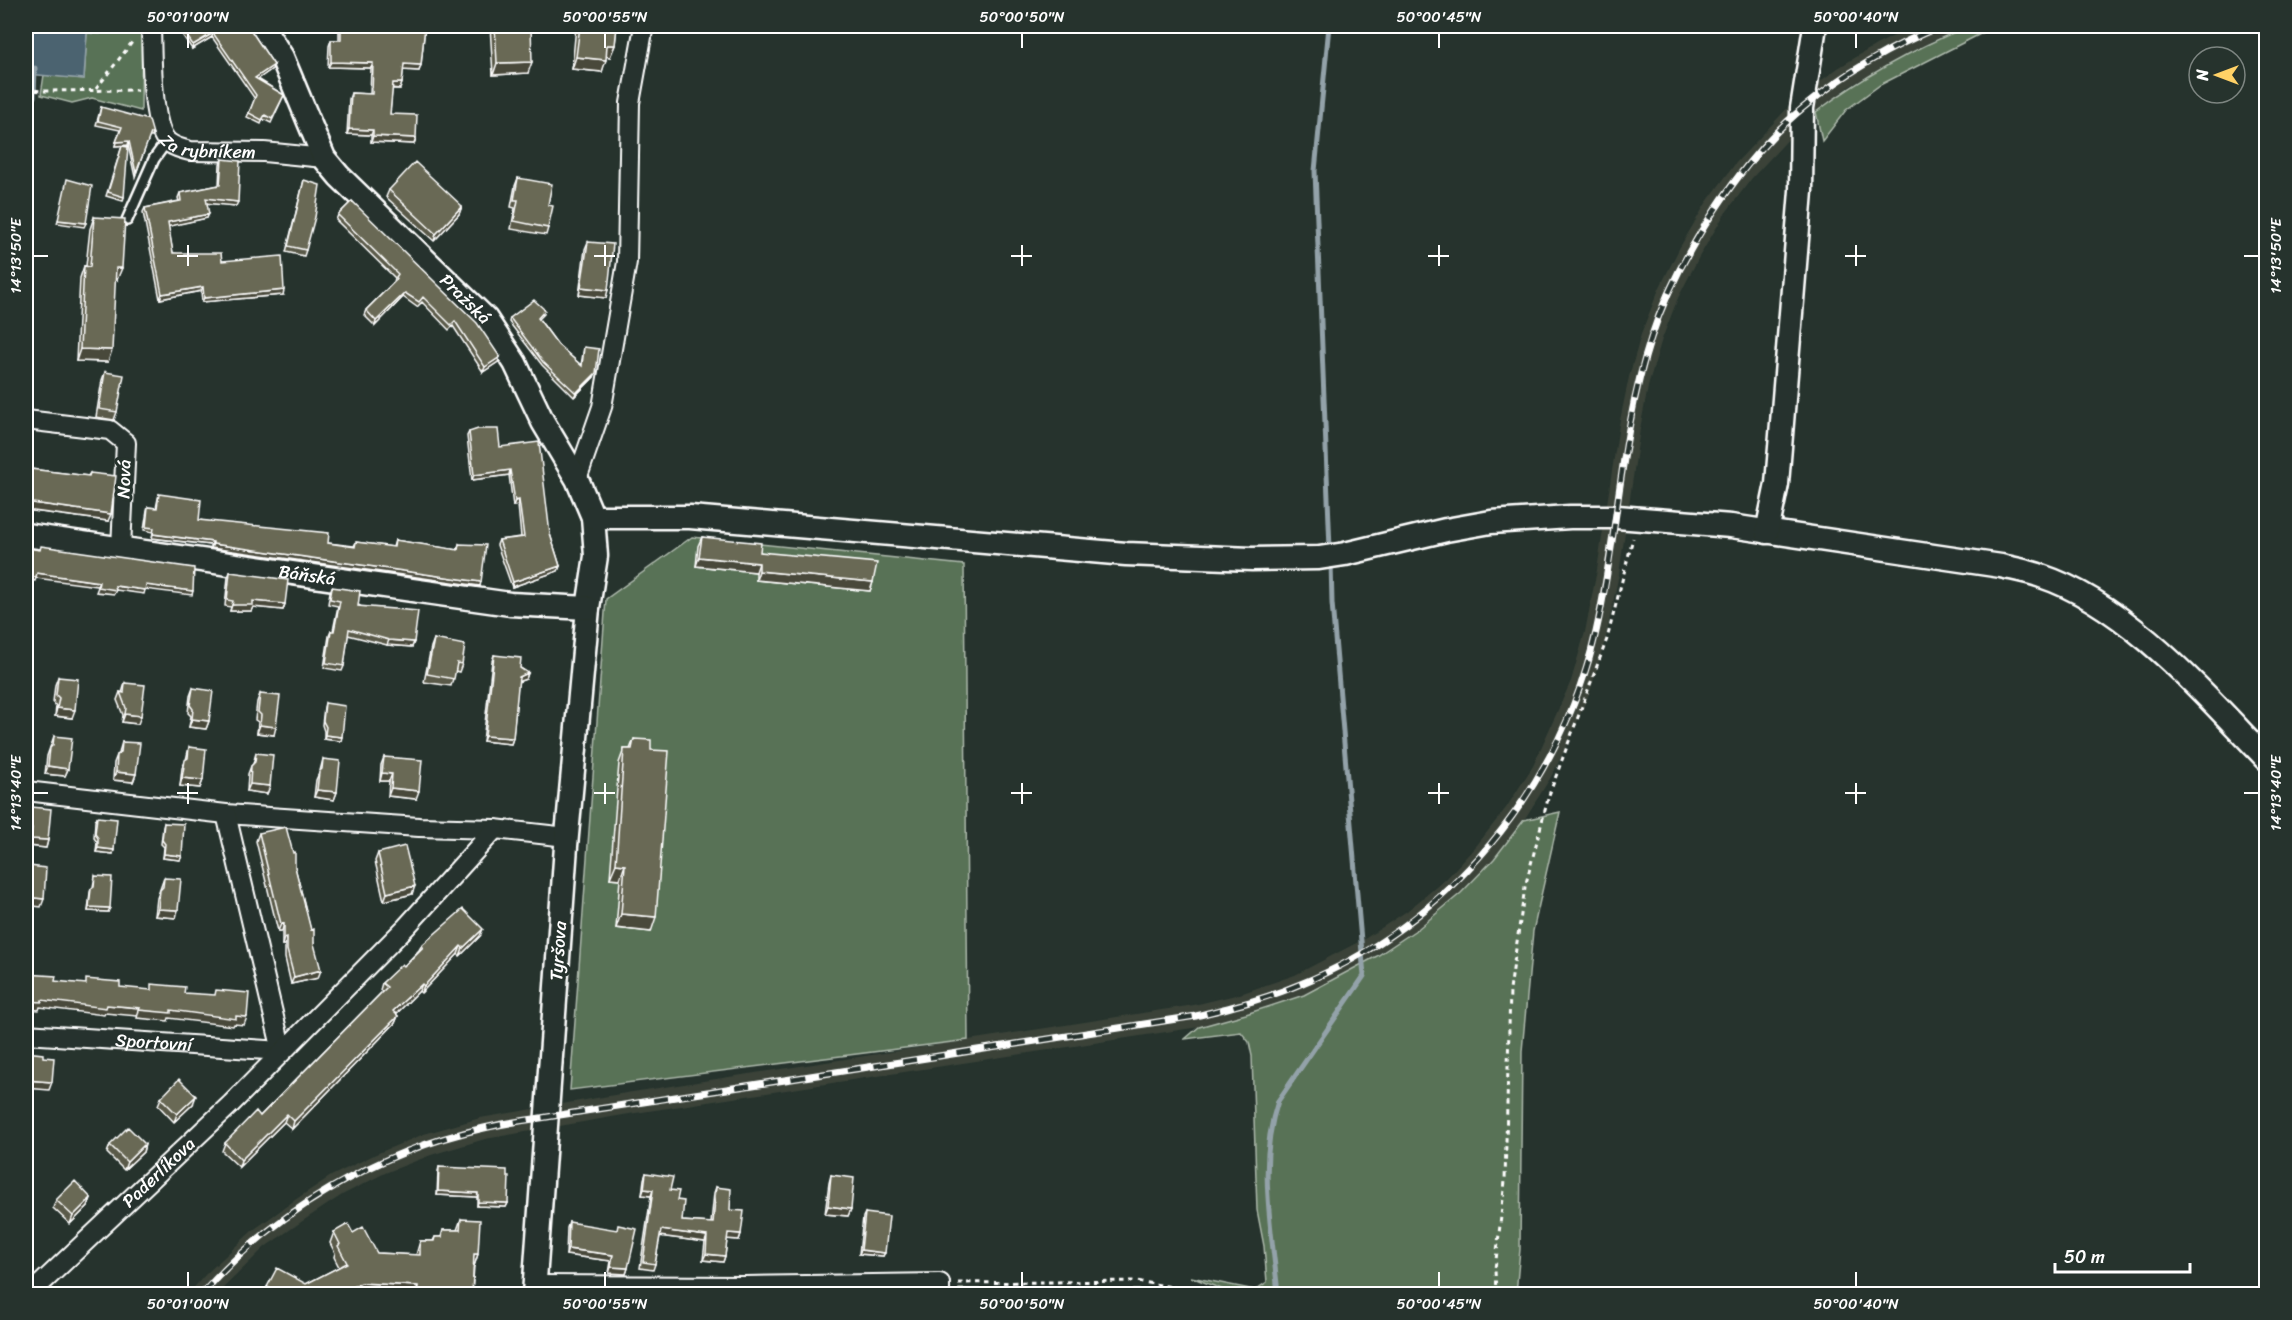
<svg xmlns="http://www.w3.org/2000/svg" width="2292" height="1320" viewBox="0 0 2292 1320" font-family="Sriracha,sans-serif">
<style>
.built{fill:#3a4339}
.green{fill:#597257;stroke:#acb8ab;stroke-width:1.5}
.water{fill:#4b6470;stroke:#93a2a9;stroke-width:1.5}
.lines{fill:none;stroke-linecap:round;stroke-linejoin:round}
.stream{stroke:#93a2a9;stroke-width:5}
.service-casing{stroke:#fff;stroke-width:14}
.minor-casing{stroke:#fff;stroke-width:22}
.tertiary-casing{stroke:#fff;stroke-width:27}
.path{stroke:#fff;stroke-width:3;stroke-dasharray:4.5 4.5;stroke-linecap:butt}
.service{stroke:#26332d;stroke-width:9}
.minor{stroke:#26332d;stroke-width:18}
.tertiary{stroke:#26332d;stroke-width:22}
.rail-casing{stroke:#fff;stroke-width:7}
.rail{stroke:#26332d;stroke-width:4.5;stroke-dasharray:14;stroke-linecap:butt}
.wall{fill:#5a5a48;stroke:#fff;stroke-width:1.5}
.shaded-wall{fill:#4a4a3b;stroke:#fff;stroke-width:1.5}
.building{fill:#696954;stroke:#fff;stroke-width:1.5}
.ticks{fill:none;stroke:#fff;stroke-width:2}
.labels{text-anchor:middle;stroke-width:6;stroke-linejoin:round;paint-order:stroke}
.street-label{font-size:18px;fill:#fff;stroke:#26332d}
.neatline{fill:none;stroke:#fff;stroke-width:2}
.ticks-label{font-size:15px;text-anchor:middle;fill:#fff}
</style>
<rect width="100%" height="100%" fill="#26332d"/>
<filter id="ink" filterUnits="userSpaceOnUse"><feTurbulence type="fractalNoise" baseFrequency=".0167" numOctaves="2"/><feDisplacementMap in="SourceGraphic" scale="12" xChannelSelector="R" yChannelSelector="G"/><feConvolveMatrix kernelMatrix="1 2 1 2 8 2 1 2 1" color-interpolation-filters="sRGB"/></filter>
<g filter="url(#ink)">
<path class="built" d="M1914 26H1969L1932 41 1850 86 1809 117 1752 178 1724 215 1699 257 1678 298 1662 339 1649 382 1640 429 1619 574 1606 637 1591 689 1571 737 1551 777 1524 820 1494 859 1461 893 1419 928 1353 970 1304 995 1246 1014 1199 1027 629 1114 485 1139 431 1155 385 1173 342 1195 307 1218 265 1247 217 1294H188L206 1274 252 1231 295 1200 331 1176 376 1154 424 1134 480 1118 626 1093 1194 1005 1240 994 1295 975 1366 938 1407 911 1447 878 1477 845 1506 808 1533 766 1571 681 1585 632 1597 570 1619 425 1629 377 1642 331 1659 289 1680 247 1706 203 1735 164 1795 100 1838 68 1876 45Z"/>
<path class="green" d="M101 26H142L141 111 92 98 72 103 41 95 44 75 84 79 87 32 100 33Z
M1969 26H1996L1880 85 1846 110 1822 141 1816 112C1865 75 1913 49 1969 26Z
M692 537 964 565 968 1040 570 1090 606 599Z
M1560 812 1533 931 1522 1051 1520 1249 1516 1294H1234L1191 1277 1255 1290 1267 1282 1264 1246 1257 1210 1252 1056 1249 1042 1241 1032 1185 1039 1199 1027 1246 1014 1304 995 1377 956 1419 928 1461 893 1494 859 1524 820Z
M959 1289 1147 1290 1188 1294H959Z"/>
<path class="water" d="M29 26H101L100 34 87 33 84 79 27 74Z"/>
<g class="lines">
<path class="stream" d="M1329 26 1315 171 1330 549
M26 131 34 96 35 68
M1278 1294C1272 1230 1257 1163 1278 1101L1364 976 1332 603 1331 562"/>
<defs>
<path id="service" d="M127 220 154 159 167 141"/>
<g id="minor">
<path id="s1" d="M151 26C152 50 150 126 168 142 174 147 182 149 190 151L264 152 324 158"/>
<path d="M26 420 110 430 126 443 121 548"/>
<path d="M577 479 602 407 627 262 630 103 644 26"/>
<path d="M26 791 226 814 419 827 495 829 567 837"/>
<path id="s2" d="M26 1034 282 1051 226 814"/>
<path d="M535 1285 745 1286 940 1283V1294"/>
<path id="s3" d="M30 1294 231 1104 406 927 495 829"/>
</g>
<g id="tertiary">
<path id="s4" d="M262 26 282 57 324 158 339 176 486 319 515 363 543 422 577 479 593 517 596 556 588 608 566 846 534 1294"/>
<path d="M593 517H690L1126 554 1252 559 1319 558 1345 554 1446 530 1491 522 1570 517H1617L1731 526 2001 566C2014 569 2028 571 2041 576 2127 604 2204 694 2266 758"/>
<path d="M1767 532 1777 484 1801 191 1802 108 1815 26"/>
<path id="s5" d="M26 535 510 604 588 608"/>
</g>
</defs>
<use href="#service" class="service-casing"/>
<use href="#minor" class="minor-casing"/>
<use href="#tertiary" class="tertiary-casing"/>
<path class="path" d="M26 89 41 91 137 90
M96 89 133 41
M958 1283 1136 1281 1213 1294
M1496 1294 1495 1269 1505 1181 1510 990 1525 887 1549 795 1607 639 1633 538"/>
<use href="#service" class="service"/>
<use href="#minor" class="minor"/>
<use href="#tertiary" class="tertiary"/>
<defs>
<path id="rail" d="M202 1294C273 1212 378 1151 484 1128 505 1123 526 1120 547 1117L1196 1016C1231 1007 1265 999 1298 985 1448 925 1560 789 1596 632 1618 535 1620 433 1651 338 1676 260 1741 158 1804 107 1845 73 1892 46 1941 26"/>
</defs>
<use href="#rail" class="rail-casing"/>
<use href="#rail" class="rail"/>
</g>
<path class="wall" d="M176 26H248L274 65 272 69 258 79 284 95 271 123 263 119 261 124 247 117 255 99 212 37 192 49Z
M339 26H425L421 65 419 71 403 70 402 83 400 89H392L390 114 416 138 414 144 371 142V135L347 134 349 99 351 93 370 94 371 68 328 67 329 46 331 40H339Z
M490 26H531L528 73 493 75Z
M576 26H617L615 45 610 57 606 56 602 72 572 69Z
M101 107 153 134 152 137H149L135 177 128 145 115 146 120 130 96 125Z
M122 146 124 197 123 201 106 196Z
M222 159 236 206 207 203V218L168 226 173 253 222 261 283 295 202 302 201 291 160 299 143 212 145 208 179 201 178 198 180 193 219 185 220 164Z
M518 178 548 205V228L546 235 511 229 515 208 511 207 515 186Z
M304 180 306 250 304 256 286 252Z
M389 190 462 206 459 214 434 241 386 197Z
M352 201 498 362 483 372 453 326 449 330 422 302 417 307 403 297 375 326 364 315 366 310 394 282 395 278 336 220 338 215Z
M94 217 117 280 115 279 108 362 76 361 80 278 84 266H86L90 229Z
M588 242 606 298 579 295 585 249Z
M544 314 539 319 558 345 581 365 584 347 594 377 574 397 542 365 509 322 510 318Z
M105 372 117 412 114 420 96 417 102 380Z
M469 432 500 447 550 534 560 566 558 571 512 587 497 545 499 540 521 537 518 505 513 506 509 475 472 480 467 436Z
M30 469 88 476 90 473 108 521 26 510V488L27 476Z
M159 494 199 520 328 543 354 546 356 542 393 547 395 540 457 550 459 544 480 586 211 548V545L152 538 153 532 144 530 147 511 148 507 156 508Z
M702 537 760 552 873 582 870 591 756 580V572L696 566 698 546Z
M230 572 285 604 283 610 253 607 251 611H230L231 607 225 606 228 577Z
M332 587 414 642 412 647 387 645 348 635 344 666 342 671 324 668 329 636 331 631H333L338 606 328 604 330 592Z
M434 639 462 664 459 672 455 671 451 686 424 682 431 647Z
M494 655 520 668 528 673 526 679 518 682 513 738 511 744 483 741 492 661Z
M58 677 72 718 55 716 56 706 53 702 55 685Z
M125 683 138 724 122 722 123 715 117 700 120 692 122 693Z
M193 688 209 721 206 729 189 727 191 716 188 713 190 696Z
M260 694 274 735 257 733 258 722 255 720 257 702Z
M325 703 341 741 324 739V731L322 725 324 707Z
M54 736 68 769 65 776 45 774 47 756Z
M634 739 651 750V932L616 928 620 879 610 878 619 763 624 749H630Z
M122 742 136 774 133 782 113 780 114 763 117 755 119 754 120 749Z
M189 747 203 780 200 788 180 786 182 768 186 760Z
M256 753 270 786 267 794 247 791 248 774 251 766 253 764Z
M384 757 416 799 388 796 389 781H380L381 765Z
M323 759 337 792 334 800 314 797 316 780 320 771Z
M31 807 48 840 46 848 29 846V836L26 833 28 815Z
M97 817 114 850 113 854 96 852 97 842 94 838 95 821Z
M164 823 182 856 180 860 163 858 164 847 161 844 163 827Z
M259 833 295 867 314 944 318 978 291 984 285 958V945H282V931H278L256 841Z
M378 853 412 894 384 901 375 861Z
M95 876 108 912 88 911 90 892 91 889 93 887Z
M164 878 176 918 155 916 157 898Z
M480 936 460 956 458 954 421 993 419 991 396 1014 398 1016 395 1023 292 1129 284 1122 239 1167 222 1151 225 1143 260 1116 382 992 380 990 382 983 404 966 419 950 422 945Z
M161 1098 193 1104 174 1122 158 1105Z
M145 1144 143 1152 124 1170 107 1153 110 1145Z
M439 1167 508 1203 506 1207 477 1206V1197L437 1195 438 1171Z
M646 1173 670 1190 677 1200 682 1221 711 1223 714 1193 716 1187 730 1210 741 1234 739 1240 727 1239 725 1256 723 1262 703 1260 705 1242 660 1236 655 1264 653 1270 640 1268 651 1196 642 1195 644 1179Z
M831 1175 851 1209 848 1216 825 1214 829 1183Z
M91 1198 88 1206 70 1224 53 1208 56 1200Z
M865 1213 883 1256 859 1254 863 1217Z
M461 1219 478 1254 474 1266 472 1294H264L267 1287 306 1284 339 1267 334 1257 335 1253 330 1243 334 1232 353 1233 377 1253 416 1255 420 1241H433L435 1237H441L443 1230H457Z
M569 1222 628 1268 626 1274 609 1273 611 1261 566 1255 567 1228Z"/>
<path class="shaded-wall" d="M213 33 212 37 192 49 193 45Z
M607 45H615L610 57 603 56Z
M576 57 606 60 602 72 572 69Z
M331 62 373 63 371 68 328 67Z
M532 62 528 73 493 75 497 63Z
M404 64 421 65 419 71 402 70Z
M274 65 272 69 254 82 255 78Z
M393 83H402L400 89 390 88Z
M349 129 373 130 371 135 347 134Z
M373 136 416 138 414 144 371 142Z
M129 141 128 145 115 146 116 142Z
M206 198 238 202 236 206 204 203Z
M462 206 459 214 434 241 436 234Z
M209 214 207 218 166 227 168 222Z
M58 220 86 223 84 227 57 223Z
M116 268H122L117 280 111 279Z
M203 287 201 291 160 299 162 294Z
M581 287 608 290 606 298 579 295Z
M284 290 283 295 202 302 204 298Z
M405 293 403 297 375 326 376 321Z
M80 349 112 350 108 362 76 361Z
M500 357 498 362 483 372 485 367Z
M596 373 594 377 574 397 576 393Z
M510 470 509 475 472 480 474 475Z
M519 500 518 505 513 506 515 501Z
M26 502 111 514 108 521 26 510Z
M153 534 213 542 211 545 152 538Z
M213 544 481 582 480 586 211 548Z
M699 557 759 563 756 572 696 566Z
M560 566 558 571 512 587 513 582Z
M759 571 873 582 870 591 756 580Z
M37 573 99 582 97 586 36 578 35 581 26 580 27 576Z
M146 585 193 591 192 595 144 589Z
M115 586 145 590 144 594 116 590 114 594 96 592 98 587Z
M253 601 285 604 283 610 253 607 251 611H230L232 605Z
M389 640 414 642 412 647 387 645Z
M528 673 526 679 517 682 519 677Z
M57 708 75 710 72 718 55 716Z
M125 714 141 716 138 724 122 722Z
M192 719 209 721 206 729 189 727Z
M260 725 276 727 274 735 257 733Z
M325 735 342 737 341 741 324 739Z
M485 736 513 738 511 744 483 741Z
M48 766 68 769 65 776 45 774Z
M116 772 136 774 133 782 113 780Z
M382 773 392 774 389 781H380Z
M182 778 203 780 200 788 180 786Z
M250 784 270 786 267 794 247 791Z
M391 788 419 791 416 799 388 796Z
M317 790 337 792 334 800 314 797Z
M31 839 48 840 46 848 29 846Z
M98 848 114 850 113 854 96 852Z
M164 854 182 856 180 860 163 858Z
M616 864 625 865 620 879 610 878Z
M415 886 412 894 384 901 387 893Z
M26 897 44 899 41 907 26 905Z
M89 907 110 908 108 912 88 911Z
M158 909 178 910 176 918 155 916Z
M621 914 656 917 651 932 616 928Z
M284 923 282 931H278L281 924Z
M483 929 480 936 460 956 463 948Z
M287 937 285 945H282L284 938Z
M461 946 458 954 421 993 424 986Z
M321 970 318 978 291 984 294 977Z
M422 984 419 991 391 1019 393 1011Z
M42 1000 107 1005 140 1008 137 1016 105 1013 104 1015 40 1007 39 1010 26 1009V1001Z
M139 1010H171L247 1017 244 1025 234 1024 233 1026 169 1018 168 1021 137 1018Z
M398 1016 395 1023 292 1129 294 1121Z
M26 1080 52 1082 49 1090 26 1088Z
M196 1096 193 1104 174 1122 177 1114Z
M287 1114 284 1122 239 1167 241 1160Z
M145 1144 143 1152 124 1170 127 1162Z
M644 1189 653 1190 651 1196 642 1195Z
M438 1191 478 1193 477 1197 437 1195Z
M91 1198 88 1206 70 1224 73 1216Z
M478 1202 508 1203 506 1207 477 1206Z
M828 1206 851 1209 848 1216 825 1214Z
M661 1230 707 1236 705 1242 659 1236Z
M728 1233 741 1234 739 1240 725 1239Z
M568 1249 613 1255 611 1261 566 1255Z
M861 1250 885 1253 883 1256 859 1254Z
M474 1254H478L474 1266 470 1265Z
M706 1254 725 1256 723 1262 703 1260Z
M611 1267 628 1268 626 1274 609 1273Z
M361 1283 418 1286 415 1294H339Z"/>
<path class="building" d="M180 26H248L274 65 255 78 284 95 272 119 265 115 262 120 249 113 256 95 213 33 193 45Z
M341 26H425L421 65 404 64 402 83H393L390 114 417 115 416 138 373 136V130L349 129 351 93 372 94 373 63 331 62V40H341Z
M495 26H531L532 62 497 63Z
M580 26H617L615 45H607L606 60 576 57Z
M101 107 149 120 153 134 151 133 136 173 129 141 116 142 122 127 98 121Z
M122 146 128 147 124 197 108 192Z
M222 159 240 161 238 202 206 198 209 214 168 222 173 253H221L222 261 282 256 284 290 204 298 203 287 162 294 145 208 181 201 180 193 220 185Z
M415 162 462 206 436 234 389 190Z
M518 178 552 184 548 205 553 206 548 228 514 221 518 200H514Z
M67 179 92 186 86 223 58 220Z
M304 180 320 185 315 217 306 250 288 246Z
M352 201 477 323 500 357 485 367 455 321 451 325 423 297 419 302 405 293 376 321 366 310 397 279 396 277 398 274 338 215Z
M94 217 125 219 122 268H116L112 350 80 349 84 266 90 267Z
M588 242 613 244 608 290 581 287Z
M534 300 545 310 538 318 558 345 582 366 584 347 599 349 596 373 576 393 543 362 510 318Z
M105 372 124 375 117 412 99 409Z
M478 429H498L500 447 539 442 550 534 560 566 513 582 499 540 524 537 519 500 515 501 510 470 474 475 469 432Z
M30 469 89 476 90 473 116 476 111 514 26 502Z
M159 494 201 500 199 520 329 533 328 543 355 547 356 542 394 547 395 540 458 550 459 544 486 545 481 582 213 544V542L153 534 154 528 146 527 148 507 157 508Z
M702 537 761 543 760 552 877 563 873 582 759 571V563L699 557Z
M41 546 194 568 193 591 146 585 145 590 115 586 116 590 98 587 99 582 37 573 36 577 27 576V583H26V548L40 550Z
M230 572 288 580 285 604 253 601V605H232L233 601 227 600Z
M332 587 360 591 358 606 418 611 414 642 389 640 349 629 344 666 326 663 331 631H334L340 601 330 599Z
M434 639 465 645 462 664 457 663 454 679 427 674Z
M494 655 521 658 520 668 528 673 519 677 513 738 485 736Z
M58 677 78 679 75 710 57 708 59 698 56 695Z
M125 683 145 685 141 716 125 714 126 708 120 692 124 693Z
M193 688 213 691 209 721 192 719 193 709 190 705Z
M260 694 280 696 276 727 260 725 261 715 258 712Z
M325 703 345 706 342 737 325 735 326 727 323 721Z
M54 736 72 738 68 769 48 766 50 748 53 745Z
M634 739 651 740V750L669 751 656 917 621 914 625 865 616 864 624 749H632Z
M122 742 140 743 136 774 116 772 117 755 121 753Z
M189 747 206 749 203 780 182 778 185 760 188 758Z
M256 753 273 755 270 786 250 784 251 766 255 762Z
M384 757 422 760 419 791 391 788 392 774 382 773Z
M323 759 340 761 337 792 317 790 319 772 322 769Z
M31 807 51 809 48 840 31 839 32 828 29 825Z
M97 817 117 819 114 850 98 848V838L95 834Z
M164 823 184 824 182 856 164 854 165 844 162 840Z
M286 827 293 853 295 852V867L311 930 314 929V944L321 970 294 977 287 950V937L284 938V923L281 924 259 833Z
M405 846 415 886 387 893 378 853Z
M29 866 46 868 44 899 26 897V878L29 875Z
M95 876 112 877 110 908 89 907 91 889 94 887Z
M164 878 181 879 178 910 158 909 160 890 163 887Z
M463 909 483 929 463 948 461 946 424 986 422 984 393 1011 398 1016 294 1121 287 1114 241 1160 225 1143 256 1111 260 1116 387 987 382 983 402 964 404 966 423 947 422 945Z
M26 974 56 976 55 981 86 984V979L120 982V987L151 990V984L185 987 184 993 215 995 216 990 249 993 247 1017 236 1016V1019L171 1010V1013L139 1010 140 1008 107 1005 106 1008 42 1000V1002L26 1001Z
M26 1052 43 1054V1057L54 1058 52 1082 26 1080Z
M179 1079 196 1096 177 1114 161 1098Z
M128 1127 145 1144 127 1162 110 1145Z
M439 1167 507 1170V1176H509L508 1203 478 1202V1193L438 1191Z
M646 1173 673 1177 670 1190 679 1191 677 1200 684 1201 682 1221 713 1223 716 1187 731 1189 730 1210 744 1211 741 1234 728 1233 725 1256 706 1254 707 1236 661 1230 655 1264 643 1262 653 1190 644 1189Z
M831 1175 854 1178 851 1209 828 1206Z
M75 1181 91 1198 73 1216 56 1200Z
M865 1213 889 1216 885 1253 861 1250Z
M461 1219 480 1220 478 1254H474L472 1294H418V1286L361 1283 339 1294H281L267 1287 277 1268 306 1284 347 1263 338 1246 340 1244 334 1232 348 1224 353 1233 363 1227 377 1253 420 1255V1241H434L435 1237H442L443 1230H460Z
M569 1222 617 1230 618 1225 637 1229 628 1268 611 1267 613 1255 568 1249Z"/>
</g>
<path class="ticks" d="M188 33V48M605 33V48M1022 33V48M1439 33V48M1856 33V48M188 245V266M605 245V266M1022 245V266M1439 245V266M1856 245V266M33 256H48M177 256H198M594 256H615M1011 256H1032M1428 256H1449M1845 256H1866M2244 256H2259M188 783V804M605 783V804M1022 783V804M1439 783V804M1856 783V804M33 793H48M177 793H198M594 793H615M1011 793H1032M1428 793H1449M1845 793H1866M2244 793H2259M188 1272V1287M605 1272V1287M1022 1272V1287M1439 1272V1287M1856 1272V1287"/>
<g class="labels">
<g class="street-label">
<text dy="6" stroke="none"><textPath href="#s1" startOffset="160">Za rybníkem</textPath></text>
<text dy="6" stroke="none"><textPath href="#s4" startOffset="346">Pražská</textPath></text>
<text transform="translate(124 479) rotate(-88)" y="6">Nová</text>
<text dy="6" stroke="none"><textPath href="#s5" startOffset="284">Báňská</textPath></text>
<text transform="translate(558 951) rotate(-86)" y="6">Tyršova</text>
<text dy="6" stroke="none"><textPath href="#s2" startOffset="128">Sportovní</textPath></text>
<text dy="6" stroke="none"><textPath href="#s3" startOffset="177">Paderlíkova</textPath></text>
</g>
</g>
<rect width="2292" height="1320" fill="none" stroke="#26332d" stroke-width="66"/>
<g transform="translate(2217 75) rotate(270)"><circle r="28" fill="#26332d" stroke="#7d8581" stroke-width="1.5"/>
<path d="M0-4.5L10 22L0 15L-10 22Z" fill="#ffd166"/>
<text y="-9" font-size="16" font-weight="bold" text-anchor="middle" fill="#ffffff">N</text>
</g>
<path d="M2055 1263v9h135v-9" fill="none" stroke="#ffffff" stroke-width="3"/>
<text x="2064" y="1263" font-size="18" fill="#ffffff" stroke="#26332d" stroke-width="4.5" paint-order="stroke">50 m</text>
<rect x="33" y="33" width="2226" height="1254" class="neatline"/>
<g class="ticks-label">
<text x="188" y="22">50°01'00"N</text>
<text x="605" y="22">50°00'55"N</text>
<text x="1022" y="22">50°00'50"N</text>
<text x="1439" y="22">50°00'45"N</text>
<text x="1856" y="22">50°00'40"N</text>
<text transform="translate(2276 256) rotate(-90)" y="5">14°13'50"E</text>
<text transform="translate(16 256) rotate(-90)" y="5">14°13'50"E</text>
<text transform="translate(2276 793) rotate(-90)" y="5">14°13'40"E</text>
<text transform="translate(16 793) rotate(-90)" y="5">14°13'40"E</text>
<text x="188" y="1309">50°01'00"N</text>
<text x="605" y="1309">50°00'55"N</text>
<text x="1022" y="1309">50°00'50"N</text>
<text x="1439" y="1309">50°00'45"N</text>
<text x="1856" y="1309">50°00'40"N</text>
</g>
</svg>
